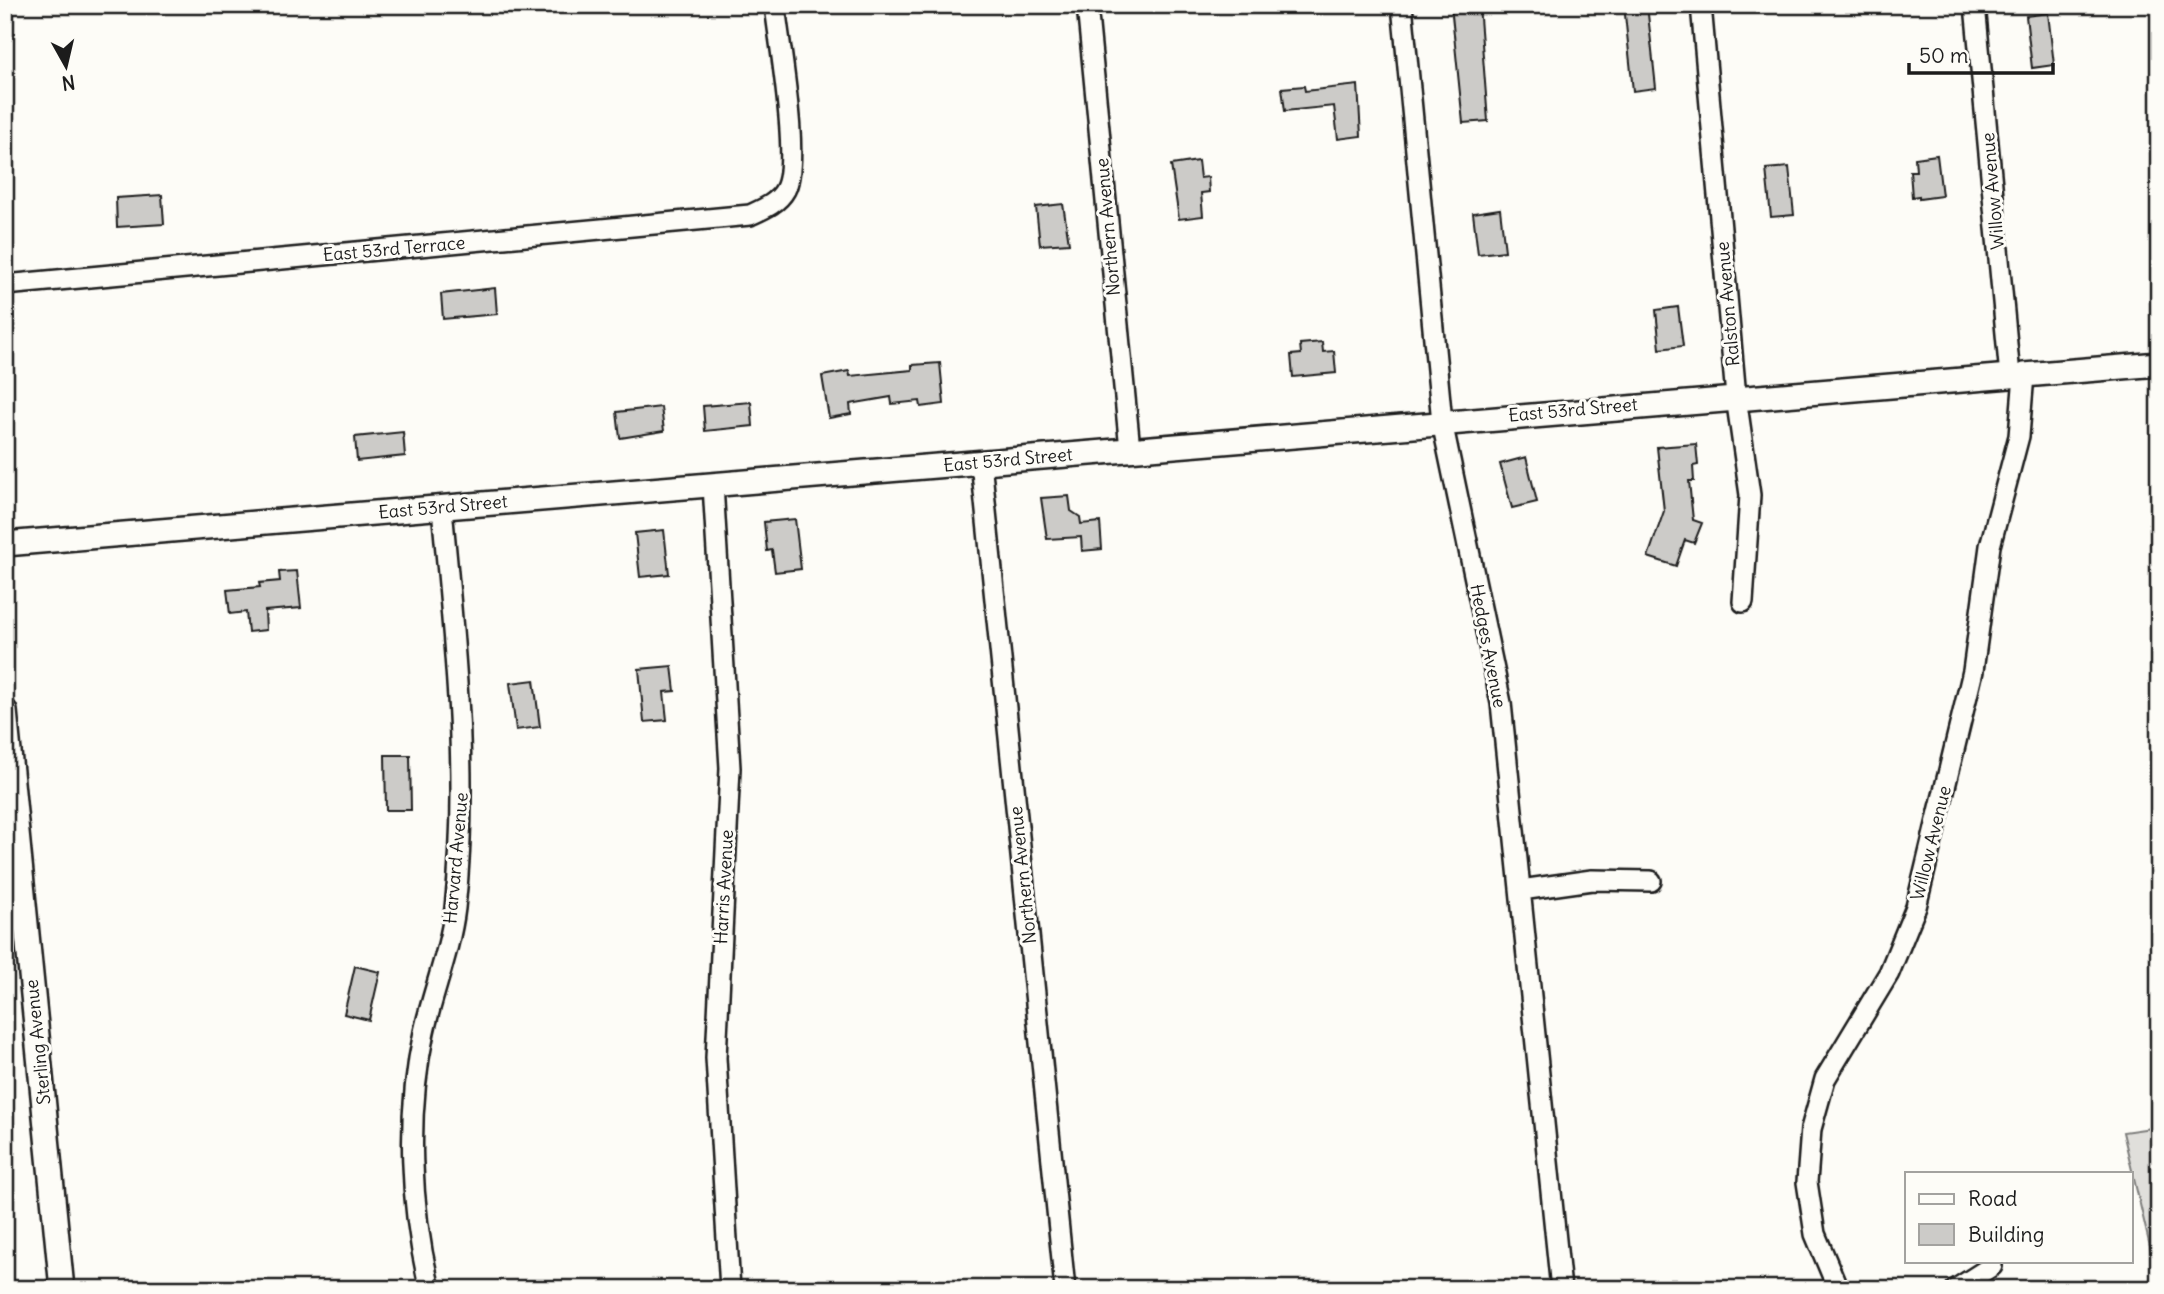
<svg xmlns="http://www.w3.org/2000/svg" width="2164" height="1294" viewBox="0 0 2164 1294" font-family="Delius,sans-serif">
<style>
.green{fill:#e0dfdb;stroke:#7e7e7c;stroke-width:2}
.building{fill:#cccbc8;stroke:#1c1c1c;stroke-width:2}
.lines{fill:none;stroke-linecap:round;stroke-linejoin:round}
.minor-casing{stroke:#1c1c1c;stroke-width:24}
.tertiary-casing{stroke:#1c1c1c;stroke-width:28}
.minor{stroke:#fdfcf7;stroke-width:19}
.tertiary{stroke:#fdfcf7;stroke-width:23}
.labels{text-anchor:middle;stroke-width:6;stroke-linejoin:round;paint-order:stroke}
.street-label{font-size:18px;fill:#1c1c1c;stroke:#fdfcf7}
</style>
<rect width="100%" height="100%" fill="#fdfcf7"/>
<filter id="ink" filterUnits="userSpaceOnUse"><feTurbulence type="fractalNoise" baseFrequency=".0143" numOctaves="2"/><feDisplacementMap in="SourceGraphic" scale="14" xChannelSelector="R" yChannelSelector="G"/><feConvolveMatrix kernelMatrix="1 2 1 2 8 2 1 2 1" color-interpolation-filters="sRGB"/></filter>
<g filter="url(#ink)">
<path class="green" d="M2159 1127V1285L2123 1132Z"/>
<path class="building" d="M1451 5H1479L1488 121 1463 123Z
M1624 5H1647L1656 88 1633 91Z
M2048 13 2054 65 2032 68 2026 16Z
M1358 85 1361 136 1338 139 1334 106 1285 111 1282 88 1304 86 1305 91Z
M1937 155 1942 196 1919 199V196L1912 197 1910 171H1916L1915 158Z
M1198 161 1200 178 1208 177 1209 192 1201 193 1203 216 1179 219 1171 165Z
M1789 167 1794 215 1771 217 1766 169Z
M162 195 164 224 117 227 116 198Z
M1063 204 1069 243 1040 245 1036 207Z
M1500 209 1505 251 1478 254 1473 213Z
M495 288 497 314 443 319 441 294Z
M1678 307 1683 346 1660 349 1656 310Z
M1322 342 1323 352 1334 351 1336 373 1293 377 1291 355 1301 354 1300 344Z
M940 363 944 404 921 407 920 401 892 404 891 397 850 404 851 414 829 418 822 376 849 371 850 376 912 370V365Z
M751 402 753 426 705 431 703 406Z
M661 407 664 431 620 438 617 412Z
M403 432 405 456 357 461 355 437Z
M1696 444 1698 465 1693 466 1694 481H1689L1693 520 1702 523 1694 543 1685 540 1676 566 1648 557 1664 511 1657 447Z
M1526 457 1537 502 1512 508 1500 464Z
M1069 496 1071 511 1080 517 1081 524 1100 522 1102 549 1082 551 1081 537 1047 539 1041 498Z
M795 519 801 569 775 572 772 550 767 551 764 522Z
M664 530 669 574 640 577 635 533Z
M297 571 301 608 265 611 266 630 248 632 246 612 230 614 227 590 260 587 259 583 280 581 279 572Z
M672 666 675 691 664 692 667 720 644 722 639 669Z
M534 680 540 727 516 730 510 683Z
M385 755H410L411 810H386Z
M355 966 380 972 369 1020 344 1014Z"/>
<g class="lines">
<defs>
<path id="minor" d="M1087 5 1130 449
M1402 5 1442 422 1501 703 1561 1289
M1701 5 1736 397 1750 495 1743 602
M5 285 750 215C763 209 778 203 785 190 801 162 779 43 775 5
M981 462 1065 1289
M713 485 730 768 716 1058 730 1289
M1521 890 1592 880 1651 881
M430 1289C410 1207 406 1114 424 1032 433 991 450 950 455 908 470 774 454 642 442 508
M1838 1289 1815 1234 1807 1182 1811 1129 1825 1079 1889 973 1916 907 1973 671 1990 546 2019 436 2024 375 2010 376 1975 5
M1956 1289 1992 1266"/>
<path id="tertiary" d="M2024 375 2159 364
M5 544 2010 376
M5 711 62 1289"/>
</defs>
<use href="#minor" class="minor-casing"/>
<use href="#tertiary" class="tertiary-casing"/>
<use href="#minor" class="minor"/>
<use href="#tertiary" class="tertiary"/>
</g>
</g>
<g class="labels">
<g class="street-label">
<text transform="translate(1993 191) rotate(-95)" y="6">Willow Avenue</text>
<text transform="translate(1108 227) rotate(-95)" y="6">Northern Avenue</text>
<text transform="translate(394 249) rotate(-5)" y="6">East 53rd Terrace</text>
<text transform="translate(1728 304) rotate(-95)" y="6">Ralston Avenue</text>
<text transform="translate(1573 410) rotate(-5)" y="6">East 53rd Street</text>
<text transform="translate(1008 460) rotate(-5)" y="6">East 53rd Street</text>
<text transform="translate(443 507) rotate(-5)" y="6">East 53rd Street</text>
<text transform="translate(1488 646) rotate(79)" y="6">Hedges Avenue</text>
<text transform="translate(1931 843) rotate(-76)" y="6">Willow Avenue</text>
<text transform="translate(456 858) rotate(-85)" y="6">Harvard Avenue</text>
<text transform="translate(1023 875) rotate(-96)" y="6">Northern Avenue</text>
<text transform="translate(724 887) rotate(-87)" y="6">Harris Avenue</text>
<text transform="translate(38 1042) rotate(-96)" y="6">Sterling Avenue</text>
</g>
</g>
<rect width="2164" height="1294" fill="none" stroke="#fdfcf7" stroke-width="28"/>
<rect x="14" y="14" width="2136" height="1266" fill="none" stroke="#1c1c1c" stroke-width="2.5" filter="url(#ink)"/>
<rect x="1905" y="1172" width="228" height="91" fill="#fdfcf7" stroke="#a3a29f" stroke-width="2"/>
<rect x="1919" y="1194" width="35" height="10" fill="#fdfcf7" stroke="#a3a29f" stroke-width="2"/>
<text x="1968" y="1206" font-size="21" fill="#1c1c1c">Road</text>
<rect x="1919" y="1224" width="35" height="21" fill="#cccbc8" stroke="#a3a29f" stroke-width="2"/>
<text x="1968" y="1242" font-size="21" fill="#1c1c1c">Building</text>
<g transform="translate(66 66) rotate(172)" stroke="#fdfcf7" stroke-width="5" paint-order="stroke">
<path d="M0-5L12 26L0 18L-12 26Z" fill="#1c1c1c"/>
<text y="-10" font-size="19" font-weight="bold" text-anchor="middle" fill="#1c1c1c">N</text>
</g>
<path d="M1909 63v10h144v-10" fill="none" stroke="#1c1c1c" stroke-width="3.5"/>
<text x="1919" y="63" font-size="21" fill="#1c1c1c" stroke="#fdfcf7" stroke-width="5" paint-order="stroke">50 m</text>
</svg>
